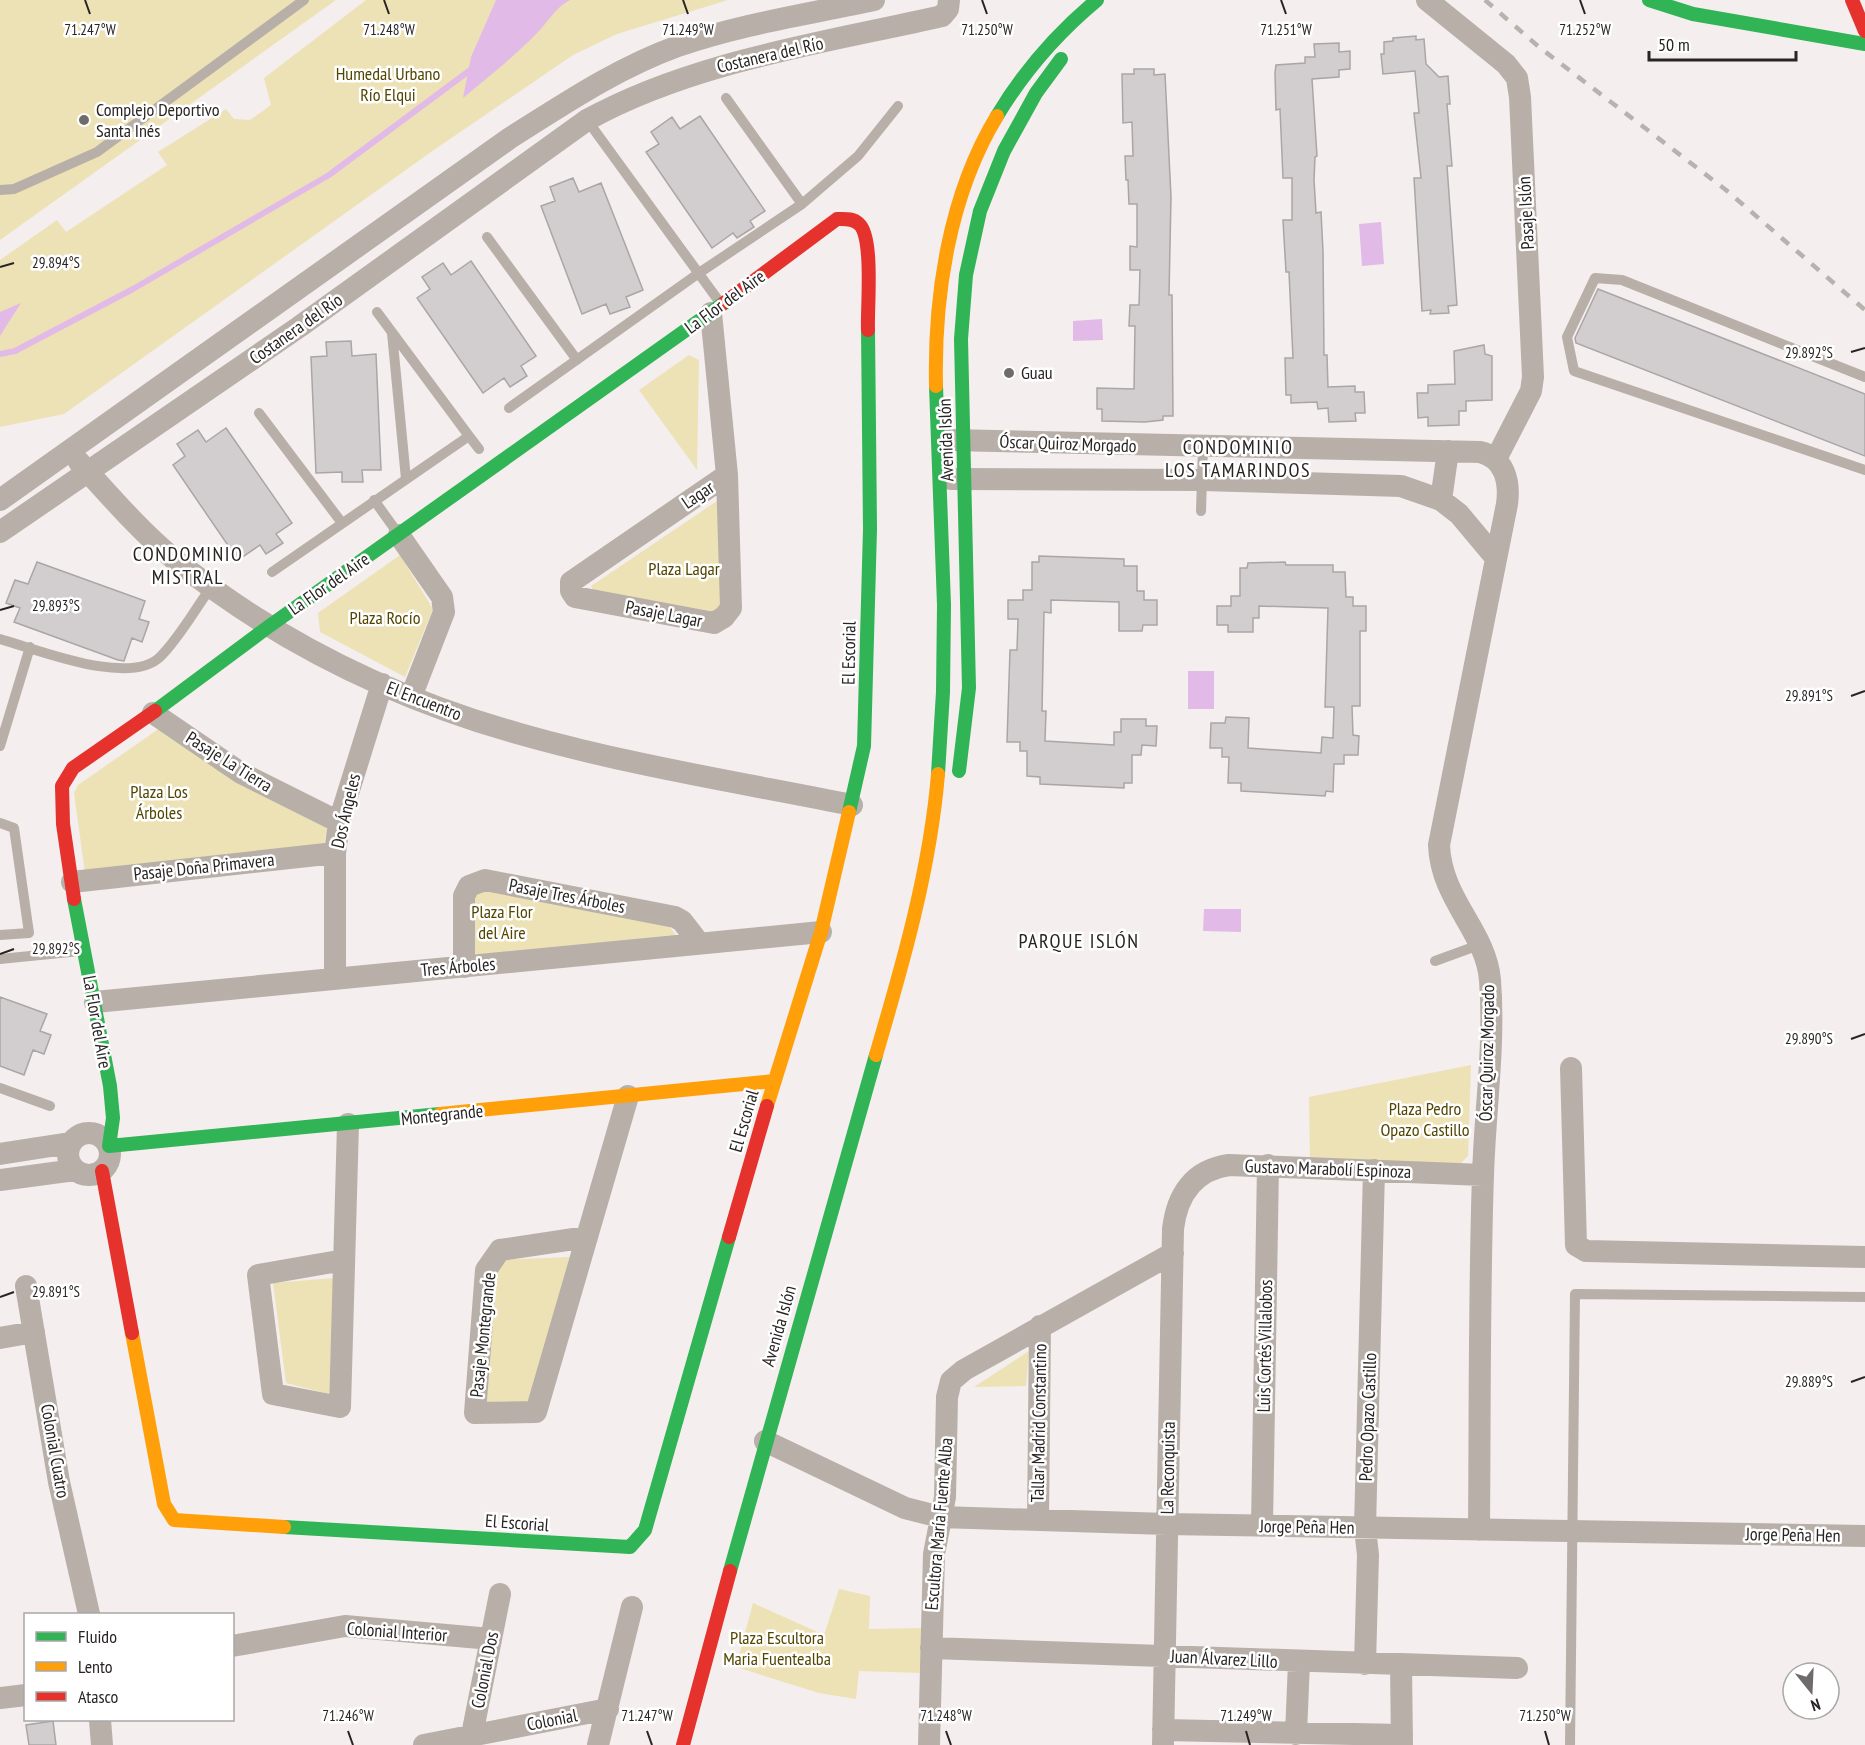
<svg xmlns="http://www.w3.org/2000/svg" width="1865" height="1745" viewBox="0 0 1865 1745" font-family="'PT Sans Narrow',sans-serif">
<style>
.green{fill:#ede2b6}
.water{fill:#e2bae7}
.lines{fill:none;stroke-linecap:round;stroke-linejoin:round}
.stream{stroke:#e2bae7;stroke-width:6}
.building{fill:#d2cecf;stroke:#aaa5a6;stroke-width:1.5}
.lane{stroke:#b8afa8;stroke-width:10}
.street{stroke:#b8afa8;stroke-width:22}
.fast{stroke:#30b455;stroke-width:14}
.slow{stroke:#ff9f0a;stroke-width:14}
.jam{stroke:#e5322d;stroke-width:14}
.rail{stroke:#b8b1ad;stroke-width:4.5;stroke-dasharray:10 10;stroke-linecap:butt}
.ticks{fill:none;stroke:#282423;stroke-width:2}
.poi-dot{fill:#6f6b6a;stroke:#fff;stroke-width:2}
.labels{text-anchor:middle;stroke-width:5;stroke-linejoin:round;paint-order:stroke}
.street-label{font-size:18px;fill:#282423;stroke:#fff}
.park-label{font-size:18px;fill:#514500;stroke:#fff}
.poi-label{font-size:18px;fill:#282423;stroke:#fff;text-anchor:start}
.neighbourhood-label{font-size:20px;letter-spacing:1.5px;fill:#282423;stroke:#fff}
.ticks-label{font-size:15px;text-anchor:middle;fill:#282423;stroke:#fff;stroke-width:5;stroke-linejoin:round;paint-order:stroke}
</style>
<rect width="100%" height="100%" fill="#f4eeee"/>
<path class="green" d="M0 0H336L0 240Z
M366 0H728L617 34 573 55 431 152 64 414 0 427V260L57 220 66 232 167 165 158 152 226 109 234 119 250 120 271 105 264 78Z
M689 355 699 360 697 470 639 390Z
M720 499 725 601 713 612 593 590 591 586Z
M400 555 433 609 405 677 320 632 318 613Z
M160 728 327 828 324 844 85 873 74 793 78 785Z
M482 889 669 926 677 936 478 955 472 951 474 899 477 891Z
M1471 1065 1468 1156 1459 1165 1310 1159 1309 1097Z
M570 1257 528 1405 484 1403 499 1260Z
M334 1278 329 1394 286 1383 273 1283Z
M1029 1351 1026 1386 974 1387Z
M839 1589 870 1596 869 1629 922 1628 921 1673 859 1671 856 1699 819 1693 736 1667 753 1603 824 1635Z"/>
<path class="water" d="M496 0H570C556 7 548 22 537 33 514 57 488 77 463 98L471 57Z
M1381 222 1384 264 1362 266 1359 224Z
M21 303 0 336V312Z
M1102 319 1103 340 1073 341V321Z
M1188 671H1214V709H1188Z
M1204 909H1241V932L1203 931Z"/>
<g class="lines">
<path class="stream" d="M0 354 15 351 133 289 329 175 473 68"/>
</g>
<path class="building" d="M1416 36V40L1424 39 1426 64 1439 77 1448 76 1450 104H1447L1452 166H1447L1457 305 1448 306 1449 313 1430 314 1431 310 1422 311 1414 178H1421L1414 113H1419L1415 71 1383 74 1381 54H1384V42L1393 41V38Z
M1339 43V52L1350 51V69L1339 70V77L1312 79 1317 156 1315 157 1314 180 1316 213 1321 212 1323 251 1324 355H1327L1328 387 1355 386V392H1364L1365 413H1355L1356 421 1329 422 1328 408 1318 409 1317 402 1291 403V395H1286L1285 358H1293L1289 272H1286L1283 220H1292V178H1283L1280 109 1276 110 1275 73 1276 65 1305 63V57H1315L1314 44Z
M1134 69H1154V75L1165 74 1171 197 1169 295H1172L1173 416H1163V420L1145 422 1102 421V409H1097V388L1134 389 1135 326H1129L1130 305H1139L1140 270H1130V246L1137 247V204H1129L1128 180H1126L1125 156H1133L1132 122 1123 123 1122 74H1134Z
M700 116 765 211 750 221 754 227 737 238 733 233 712 248 646 152 659 144 651 132 672 117 680 129Z
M573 178 579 192 601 183 643 290 626 297 630 307 610 314 606 304 582 314 541 206 555 201 550 187Z
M471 261 536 356 521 366 527 376 510 387 504 378 483 393 417 298 430 289 422 277 443 263 451 275Z
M1598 289 1865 394V456L1576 343 1575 338Z
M351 341 352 356 376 354 381 470H362L363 482H342V472L316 473 311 357 327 356 326 342Z
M1484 345 1485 354 1492 356V400L1466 401V411H1459V425L1428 426V417L1418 418 1417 393H1428V385L1455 384 1454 351Z
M226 428 292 523 276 534 283 543 266 554 260 545 238 560 173 465 185 456 177 444 198 430 206 442Z
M1039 556 1124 559V566H1137V591H1144V600H1157V625H1143L1142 631H1119V602L1051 600V613L1044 612 1042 711H1046L1045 741 1114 745V732H1121V719H1146V726H1157L1156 746 1142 745 1141 755H1132V783H1124V788L1040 784V777L1027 776V751H1020V742H1007L1010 650H1017L1018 619H1008V600H1023V590H1032V562H1039Z
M37 562 145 601 139 619 149 622 142 642 132 638 124 661 118 660 14 622 20 608 6 603 15 580 28 584Z
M1285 562 1286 565H1333V572H1345L1346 597H1353V606H1366V631H1360V706H1352L1353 735 1359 736 1358 755H1344V764H1334L1333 792 1326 791 1325 796 1241 791V783H1228L1229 757H1222V748H1210L1211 723H1225L1226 717 1249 718 1248 748 1321 753 1322 737 1333 738 1334 707H1325L1328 608 1259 606V618H1253V632H1228V625H1217V606H1231V596H1240V568H1247L1248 563Z
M0 997 47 1014 40 1031 51 1035 44 1054 33 1050 24 1075 0 1066Z
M53 1721 56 1745H29L26 1725Z"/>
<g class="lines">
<path class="lane" d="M726 98 802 204
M587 120 721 304
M0 190 14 189 97 152 304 0
M487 237 577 360
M392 333 406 479
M1865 377 1622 280 1595 278 1567 337 1574 371 1865 470
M509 408 699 273 802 204 858 156 898 106
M259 413 342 523
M469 436 479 449
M374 500 397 532
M1201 511 1203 448
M272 572 469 436 377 312
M0 639C37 649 129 687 160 657 180 637 195 609 212 586
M0 746 30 647
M0 823 14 828 29 933 0 935
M0 959 80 951
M1435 961 1479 945
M0 1088 50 1106
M1570 1745 1575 1294 1865 1297"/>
<path class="street" d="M1427 0 1506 64 1517 78 1520 97 1533 377 1531 391 1496 459
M711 313 727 475 731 608 724 617 714 623 575 597 571 591V582L727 475
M950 440 1480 452C1505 458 1510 482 1507 504L1439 845C1441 900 1486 931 1490 980 1495 1045 1485 1110 1483 1175 1479 1293 1480 1411 1479 1530
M79 462C108 494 141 532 174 559 276 641 395 699 520 734 629 765 742 783 852 805
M951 479 1202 480 1401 486 1441 500 1459 514 1495 557
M0 500 510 138C564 104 617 68 678 46 741 24 809 14 874 0
M1441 500 1448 451
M0 532 299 327 587 120C694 61 824 43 942 16L948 9 949 0
M399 535 442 597 444 612 411 697
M153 713 241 773 339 822
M72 882 335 853
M464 967V896L469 886 485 880 675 917 682 921 699 943
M335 978V853L339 822 382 684
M95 1002 821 932
M1571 1068 1576 1245 1586 1251 1865 1257
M68 1154a21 21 0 1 1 42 0a21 21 0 1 1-42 0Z
M0 1154 70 1143
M0 1180 75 1170
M587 1237 500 1250 486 1270 475 1413 536 1412C566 1307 598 1201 628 1096
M344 1260 258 1275 273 1394 340 1407 348 1124
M26 1286 59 1482 89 1614
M0 1338 34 1332
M765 1441 905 1508 940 1517 1167 1524 1865 1536
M1038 1520 1040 1326
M1262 1526 1268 1165
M232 1646 345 1626 491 1639
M931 1648 1517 1668
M1365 1664 1368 1555 1365 1528 1374 1170
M1401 1665 1402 1745
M0 1698 26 1695
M100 1720 102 1745
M1163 1730 1402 1735
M1296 1734 1299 1662
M424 1745 608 1709
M470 1745 500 1594
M598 1745 632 1607
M929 1745 934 1554 945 1497 947 1397 951 1381 964 1370 1173 1253
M1163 1745 1173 1229C1177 1195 1193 1170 1229 1165L1483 1175"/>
<path class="fast" d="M1649 0 1693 14 1865 44
M997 116C1024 71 1056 34 1097 0
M936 386 944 605 943 692 938 774
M155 711 268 627 724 303
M959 771 969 688 961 339 966 275 980 211 1004 151 1036 93 1061 59
M849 812 864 746 870 529 868 330
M74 899 110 1086 113 1118 109 1146 440 1114
M284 1527 630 1547 645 1530 729 1237
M730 1571 876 1055"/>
<path class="slow" d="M936 386C934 296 949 195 997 116
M876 1055C903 963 930 870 938 774
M767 1106 821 932 849 812
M440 1114 774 1081
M132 1333 164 1504 174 1520 284 1527"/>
<path class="jam" d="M1852 0 1865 31
M724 303 837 219C845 219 853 218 859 224 874 237 867 309 868 330
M74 899 63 824 62 786 73 768 155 711
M102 1171 132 1333
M729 1237 767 1106
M683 1745 730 1571"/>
<path class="rail" d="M1485 0 1539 47 1726 190 1865 310"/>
</g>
<path class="ticks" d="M85 0 90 14M384 0 389 14M683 0 688 14M982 0 987 14M1281 0 1286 14M1580 0 1585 14M0 267 14 263M1851 352 1865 348M0 610 14 606M1851 696 1865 691M0 954 14 949M1851 1039 1865 1034M0 1297 14 1292M1851 1382 1865 1377M348 1731 353 1745M647 1731 652 1745M946 1731 951 1745M1246 1731 1250 1745M1545 1731 1549 1745"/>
<g class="poi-dot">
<circle cx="84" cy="120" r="6"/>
<circle cx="1009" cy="373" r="6"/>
</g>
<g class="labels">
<g class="street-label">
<text transform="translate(770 55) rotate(-13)" y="6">Costanera del Río</text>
<text transform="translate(1526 213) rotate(-93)" y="6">Pasaje Islón</text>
<text transform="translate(725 302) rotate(-36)" y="6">La Flor del Aire</text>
<text transform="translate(296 329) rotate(-35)" y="6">Costanera del Río</text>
<text transform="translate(946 440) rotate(-92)" y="6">Avenida Islón</text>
<text transform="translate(1068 444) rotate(2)" y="6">Óscar Quiroz Morgado</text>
<text transform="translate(698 495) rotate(-34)" y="6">Lagar</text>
<text transform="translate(329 584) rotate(-35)" y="6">La Flor del Aire</text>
<text transform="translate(664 614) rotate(11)" y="6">Pasaje Lagar</text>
<text transform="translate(849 653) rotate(-89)" y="6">El Escorial</text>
<text transform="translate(424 701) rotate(21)" y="6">El Encuentro</text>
<text transform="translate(229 762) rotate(32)" y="6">Pasaje La Tierra</text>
<text transform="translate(346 811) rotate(-77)" y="6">Dos Ángeles</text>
<text transform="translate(204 867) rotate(-6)" y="6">Pasaje Doña Primavera</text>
<text transform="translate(567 896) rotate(11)" y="6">Pasaje Tres Árboles</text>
<text transform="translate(458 967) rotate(-5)" y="6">Tres Árboles</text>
<text transform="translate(97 1022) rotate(80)" y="6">La Flor del Aire</text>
<text transform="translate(1487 1053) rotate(-89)" y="6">Óscar Quiroz Morgado</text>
<text transform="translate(442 1115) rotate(-6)" y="6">Montegrande</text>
<text transform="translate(744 1121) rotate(-74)" y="6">El Escorial</text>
<text transform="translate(1328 1169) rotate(2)" y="6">Gustavo Marabolí Espinoza</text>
<text transform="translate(779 1326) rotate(-74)" y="6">Avenida Islón</text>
<text transform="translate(483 1335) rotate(-84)" y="6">Pasaje Montegrande</text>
<text transform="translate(1265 1346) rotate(-89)" y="6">Luis Cortés Villalobos</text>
<text transform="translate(1368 1417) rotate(-88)" y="6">Pedro Opazo Castillo</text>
<text transform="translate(1039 1423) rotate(-89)" y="6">Tallar Madrid Constantino</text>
<text transform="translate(55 1451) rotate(80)" y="6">Colonial Cuatro</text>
<text transform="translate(1168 1468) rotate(-89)" y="6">La Reconquista</text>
<text transform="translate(517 1523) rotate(4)" y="6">El Escorial</text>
<text transform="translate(939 1524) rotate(-85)" y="6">Escultora María Fuente Alba</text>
<text transform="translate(1307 1527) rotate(1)" y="6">Jorge Peña Hen</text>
<text transform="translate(1793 1535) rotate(1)" y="6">Jorge Peña Hen</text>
<text transform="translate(397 1632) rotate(4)" y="6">Colonial Interior</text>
<text transform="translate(1224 1659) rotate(3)" y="6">Juan Álvarez Lillo</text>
<text transform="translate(485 1670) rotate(-79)" y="6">Colonial Dos</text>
<text transform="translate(552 1720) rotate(-11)" y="6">Colonial</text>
</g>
<g class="park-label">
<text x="388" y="80">Humedal Urbano<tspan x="388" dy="21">Río Elqui</tspan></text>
<text x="684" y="575">Plaza Lagar</text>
<text x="385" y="624">Plaza Rocío</text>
<text x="159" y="798">Plaza Los<tspan x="159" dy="21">Árboles</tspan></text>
<text x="502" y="918">Plaza Flor<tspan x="502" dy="21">del Aire</tspan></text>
<text x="1425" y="1115">Plaza Pedro<tspan x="1425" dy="21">Opazo Castillo</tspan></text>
<text x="777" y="1644">Plaza Escultora<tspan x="777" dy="21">Maria Fuentealba</tspan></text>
</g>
<g class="poi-label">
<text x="96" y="116">Complejo Deportivo<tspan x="96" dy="21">Santa Inés</tspan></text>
<text x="1021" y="379">Guau</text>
</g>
<g class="neighbourhood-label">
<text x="1238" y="454">CONDOMINIO<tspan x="1238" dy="23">LOS TAMARINDOS</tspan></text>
<text x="188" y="561">CONDOMINIO<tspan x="188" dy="23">MISTRAL</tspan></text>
<text x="1079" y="948">PARQUE ISLÓN</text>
</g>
</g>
<g class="ticks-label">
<text x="90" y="35">71.247°W</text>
<text x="389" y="35">71.248°W</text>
<text x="688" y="35">71.249°W</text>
<text x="987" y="35">71.250°W</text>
<text x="1286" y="35">71.251°W</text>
<text x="1585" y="35">71.252°W</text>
<text x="56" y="268">29.894°S</text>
<text x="1809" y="358">29.892°S</text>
<text x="56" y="611">29.893°S</text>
<text x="1809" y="701">29.891°S</text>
<text x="56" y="954">29.892°S</text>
<text x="1809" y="1044">29.890°S</text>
<text x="56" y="1297">29.891°S</text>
<text x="1809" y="1387">29.889°S</text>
<text x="348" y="1721">71.246°W</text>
<text x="647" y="1721">71.247°W</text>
<text x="946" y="1721">71.248°W</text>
<text x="1246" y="1721">71.249°W</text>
<text x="1545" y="1721">71.250°W</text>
</g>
<rect x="24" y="1613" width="210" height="108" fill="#ffffff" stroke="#a9a7a7" stroke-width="1.5"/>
<rect x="36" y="1632" width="30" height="9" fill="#30b455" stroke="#a9a7a7" stroke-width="1.5"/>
<text x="78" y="1643" font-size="18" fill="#282423">Fluido</text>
<rect x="36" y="1662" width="30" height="9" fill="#ff9f0a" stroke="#a9a7a7" stroke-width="1.5"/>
<text x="78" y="1673" font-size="18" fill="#282423">Lento</text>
<rect x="36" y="1692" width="30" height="9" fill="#e5322d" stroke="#a9a7a7" stroke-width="1.5"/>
<text x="78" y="1703" font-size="18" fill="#282423">Atasco</text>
<g transform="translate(1811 1691) rotate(162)"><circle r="28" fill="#ffffff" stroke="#a9a7a7" stroke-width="1.5"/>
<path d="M0-4.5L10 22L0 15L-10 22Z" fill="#6f6b6a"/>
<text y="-9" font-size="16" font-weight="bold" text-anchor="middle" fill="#282423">N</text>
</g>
<path d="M1649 51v9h147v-9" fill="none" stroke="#282423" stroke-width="3"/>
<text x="1658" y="51" font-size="18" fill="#282423" stroke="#ffffff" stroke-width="4.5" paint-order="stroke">50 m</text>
</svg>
